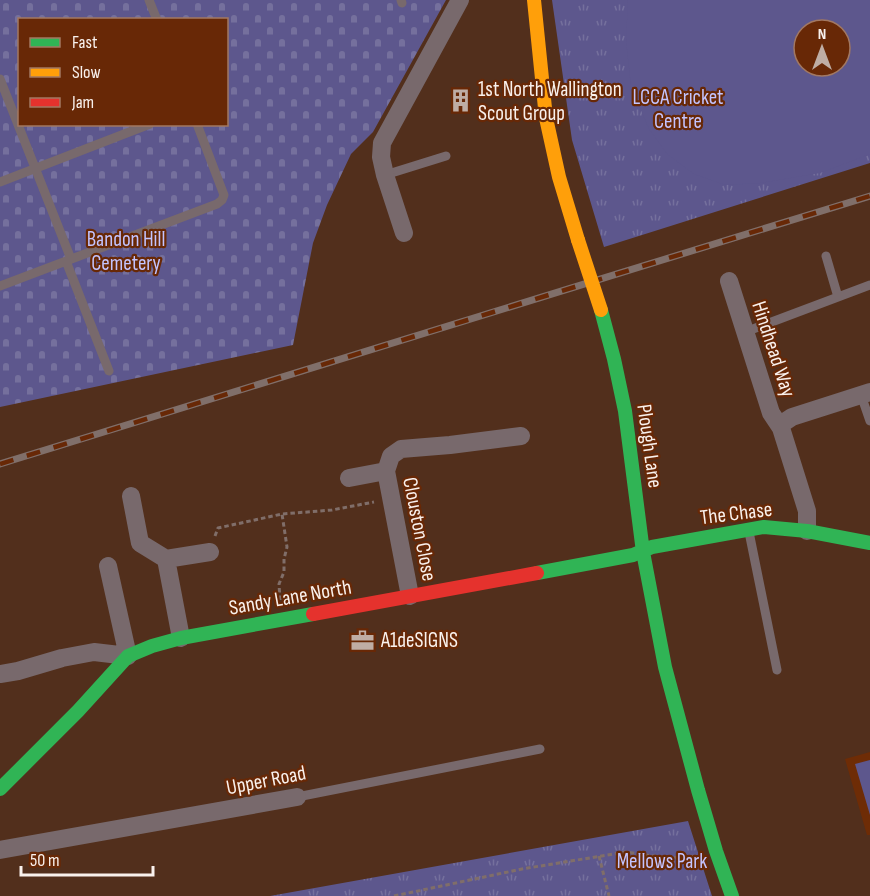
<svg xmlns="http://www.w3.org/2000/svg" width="870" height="896" viewBox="0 0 870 896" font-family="'Sofia Sans Condensed',sans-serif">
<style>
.built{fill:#6e2c06}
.cemetery{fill:url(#cemetery-stones);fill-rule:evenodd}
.park{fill:url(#park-tufts);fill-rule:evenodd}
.pitch{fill:#5d578d;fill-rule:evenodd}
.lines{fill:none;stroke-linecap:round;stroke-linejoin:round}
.path{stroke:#806e69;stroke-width:3;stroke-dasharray:4.5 3;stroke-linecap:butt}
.lane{stroke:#78696c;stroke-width:9}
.street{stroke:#78696c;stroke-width:18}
.fast{stroke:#30b455;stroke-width:14}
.slow{stroke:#ff9f0a;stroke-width:14}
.jam{stroke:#e5322d;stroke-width:14}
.rail-casing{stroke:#806f6a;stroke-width:7}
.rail{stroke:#682806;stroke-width:4.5;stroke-dasharray:14;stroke-linecap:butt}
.slow-bridge{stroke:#ff9f0a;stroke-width:14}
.labels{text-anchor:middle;stroke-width:4.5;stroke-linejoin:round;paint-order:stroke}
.poi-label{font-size:21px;fill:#f9f1ed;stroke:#682806;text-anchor:start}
.park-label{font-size:21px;fill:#c3c4ff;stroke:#682806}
.street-label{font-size:21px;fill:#f9f1ed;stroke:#682806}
</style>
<defs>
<pattern id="cemetery-stones" width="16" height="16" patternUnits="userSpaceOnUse" patternTransform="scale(1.5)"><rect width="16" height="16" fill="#5d578d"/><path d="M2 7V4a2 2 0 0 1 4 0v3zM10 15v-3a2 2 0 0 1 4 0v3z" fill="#75709d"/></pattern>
<pattern id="park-tufts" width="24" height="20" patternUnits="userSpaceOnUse" patternTransform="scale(1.5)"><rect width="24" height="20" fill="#5d578d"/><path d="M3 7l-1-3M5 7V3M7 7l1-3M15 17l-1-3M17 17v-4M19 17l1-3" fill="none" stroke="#75709d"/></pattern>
</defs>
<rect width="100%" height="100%" fill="#522f1c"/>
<path class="built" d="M870 752V835H867L845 759Z"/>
<path class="cemetery" d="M0 0H446L373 132 351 154 327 205 313 243 293 345 0 407ZM20 20H226V124H20Z"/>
<path class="park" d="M552 0H870V163L604 247 572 140ZM804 30H840V66H804Z
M688 821 712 896H270Z"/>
<path class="pitch" d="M628 0H870V154L820 173 760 183 725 185 694 174 668 155 649 129 631 87 626 40ZM804 30H840V66H804Z
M870 760V815L855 764Z"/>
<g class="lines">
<path class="path" d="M215 536 218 528 282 514 332 510 374 502
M280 600 279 584 284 572V559L287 547 282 514
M599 856 609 896
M394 896 522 869 626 852 667 858 697 856"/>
<path class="lane" d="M149 0 157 20
M401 0 402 3
M0 79 71 259
M385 175 446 156
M0 182 150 124
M826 256 838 297
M66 261 109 371
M0 286 217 204 222 200 224 195 197 124
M745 332 870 285
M861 395 870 421
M749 532 777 670
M297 797 540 749"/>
<path class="street" d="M404 233 385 175 381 157 382 143 460 0
M729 281 771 413 781 428
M349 478 386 471
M131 496 140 543 166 559
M807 531V511L781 428 783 423 792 417 870 392
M410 596 386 471 391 456 401 449 450 445 521 436
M181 638 166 559 210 552
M0 674 18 671 62 658 94 652 128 656 108 566
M0 850 297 797"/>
<path class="fast" d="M601 310 614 359 625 411 643 552 665 667 698 790 716 851 732 896
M537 573 633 555 652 547 764 527 807 531 870 543
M0 789 78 711 128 656 152 646 181 638 313 614"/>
<path class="slow" d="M534 0 546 118 559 177 578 240"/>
<path class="jam" d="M313 614 537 573"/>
<defs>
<path id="rail" d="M0 464 870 196"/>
</defs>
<use href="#rail" class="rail-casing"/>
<use href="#rail" class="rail"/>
<path class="slow-bridge" d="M578 240 601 310"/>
</g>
<defs>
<symbol id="building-bare" viewBox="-9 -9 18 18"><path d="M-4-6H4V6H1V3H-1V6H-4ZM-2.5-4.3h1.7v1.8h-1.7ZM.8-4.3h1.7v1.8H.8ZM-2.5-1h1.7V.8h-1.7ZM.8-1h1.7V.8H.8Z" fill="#bfada4" stroke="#682806" stroke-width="2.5" paint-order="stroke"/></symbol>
<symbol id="office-bare" viewBox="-9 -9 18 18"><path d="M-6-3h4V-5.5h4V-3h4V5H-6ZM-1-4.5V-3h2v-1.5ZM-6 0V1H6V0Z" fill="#bfada4" stroke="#682806" stroke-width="2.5" paint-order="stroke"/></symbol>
</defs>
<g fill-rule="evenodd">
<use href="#building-bare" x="444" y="84" width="33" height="33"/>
<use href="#office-bare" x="346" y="624" width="33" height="33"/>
</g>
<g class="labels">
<g class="poi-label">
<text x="478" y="96">1st North Wallington<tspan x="478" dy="24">Scout Group</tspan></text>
<text x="381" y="647">A1deSIGNS</text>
</g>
<g class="park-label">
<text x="678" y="104">LCCA Cricket<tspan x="678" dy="24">Centre</tspan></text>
<text x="126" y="246">Bandon Hill<tspan x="126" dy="24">Cemetery</tspan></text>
<text x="662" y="868">Mellows Park</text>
</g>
<g class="street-label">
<text transform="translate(774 349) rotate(72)" y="7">Hindhead Way</text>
<text transform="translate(650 446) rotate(82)" y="7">Plough Lane</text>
<text transform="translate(736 513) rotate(-7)" y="7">The Chase</text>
<text transform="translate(420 529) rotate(79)" y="7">Clouston Close</text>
<text transform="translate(290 597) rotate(-10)" y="7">Sandy Lane North</text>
<text transform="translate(266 780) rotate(-11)" y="7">Upper Road</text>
</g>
</g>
<rect x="18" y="18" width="210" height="108" fill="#682806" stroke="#a27862" stroke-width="1.5"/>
<rect x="30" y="38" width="30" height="9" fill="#30b455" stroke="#a27862" stroke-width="1.5"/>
<text x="72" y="48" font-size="18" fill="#f9f1ed">Fast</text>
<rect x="30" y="68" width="30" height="9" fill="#ff9f0a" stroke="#a27862" stroke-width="1.5"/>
<text x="72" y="78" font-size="18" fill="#f9f1ed">Slow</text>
<rect x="30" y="98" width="30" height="9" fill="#e5322d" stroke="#a27862" stroke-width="1.5"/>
<text x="72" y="108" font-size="18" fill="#f9f1ed">Jam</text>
<g transform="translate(822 48)"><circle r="28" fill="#682806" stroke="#a27862" stroke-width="1.5"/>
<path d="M0-4.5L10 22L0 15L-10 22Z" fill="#bfada4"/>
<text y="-9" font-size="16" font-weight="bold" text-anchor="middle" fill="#f9f1ed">N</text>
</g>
<path d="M21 866v9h132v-9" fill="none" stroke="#f9f1ed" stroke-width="3"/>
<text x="30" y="866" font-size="18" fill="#f9f1ed" stroke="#682806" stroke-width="4.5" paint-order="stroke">50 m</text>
</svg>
